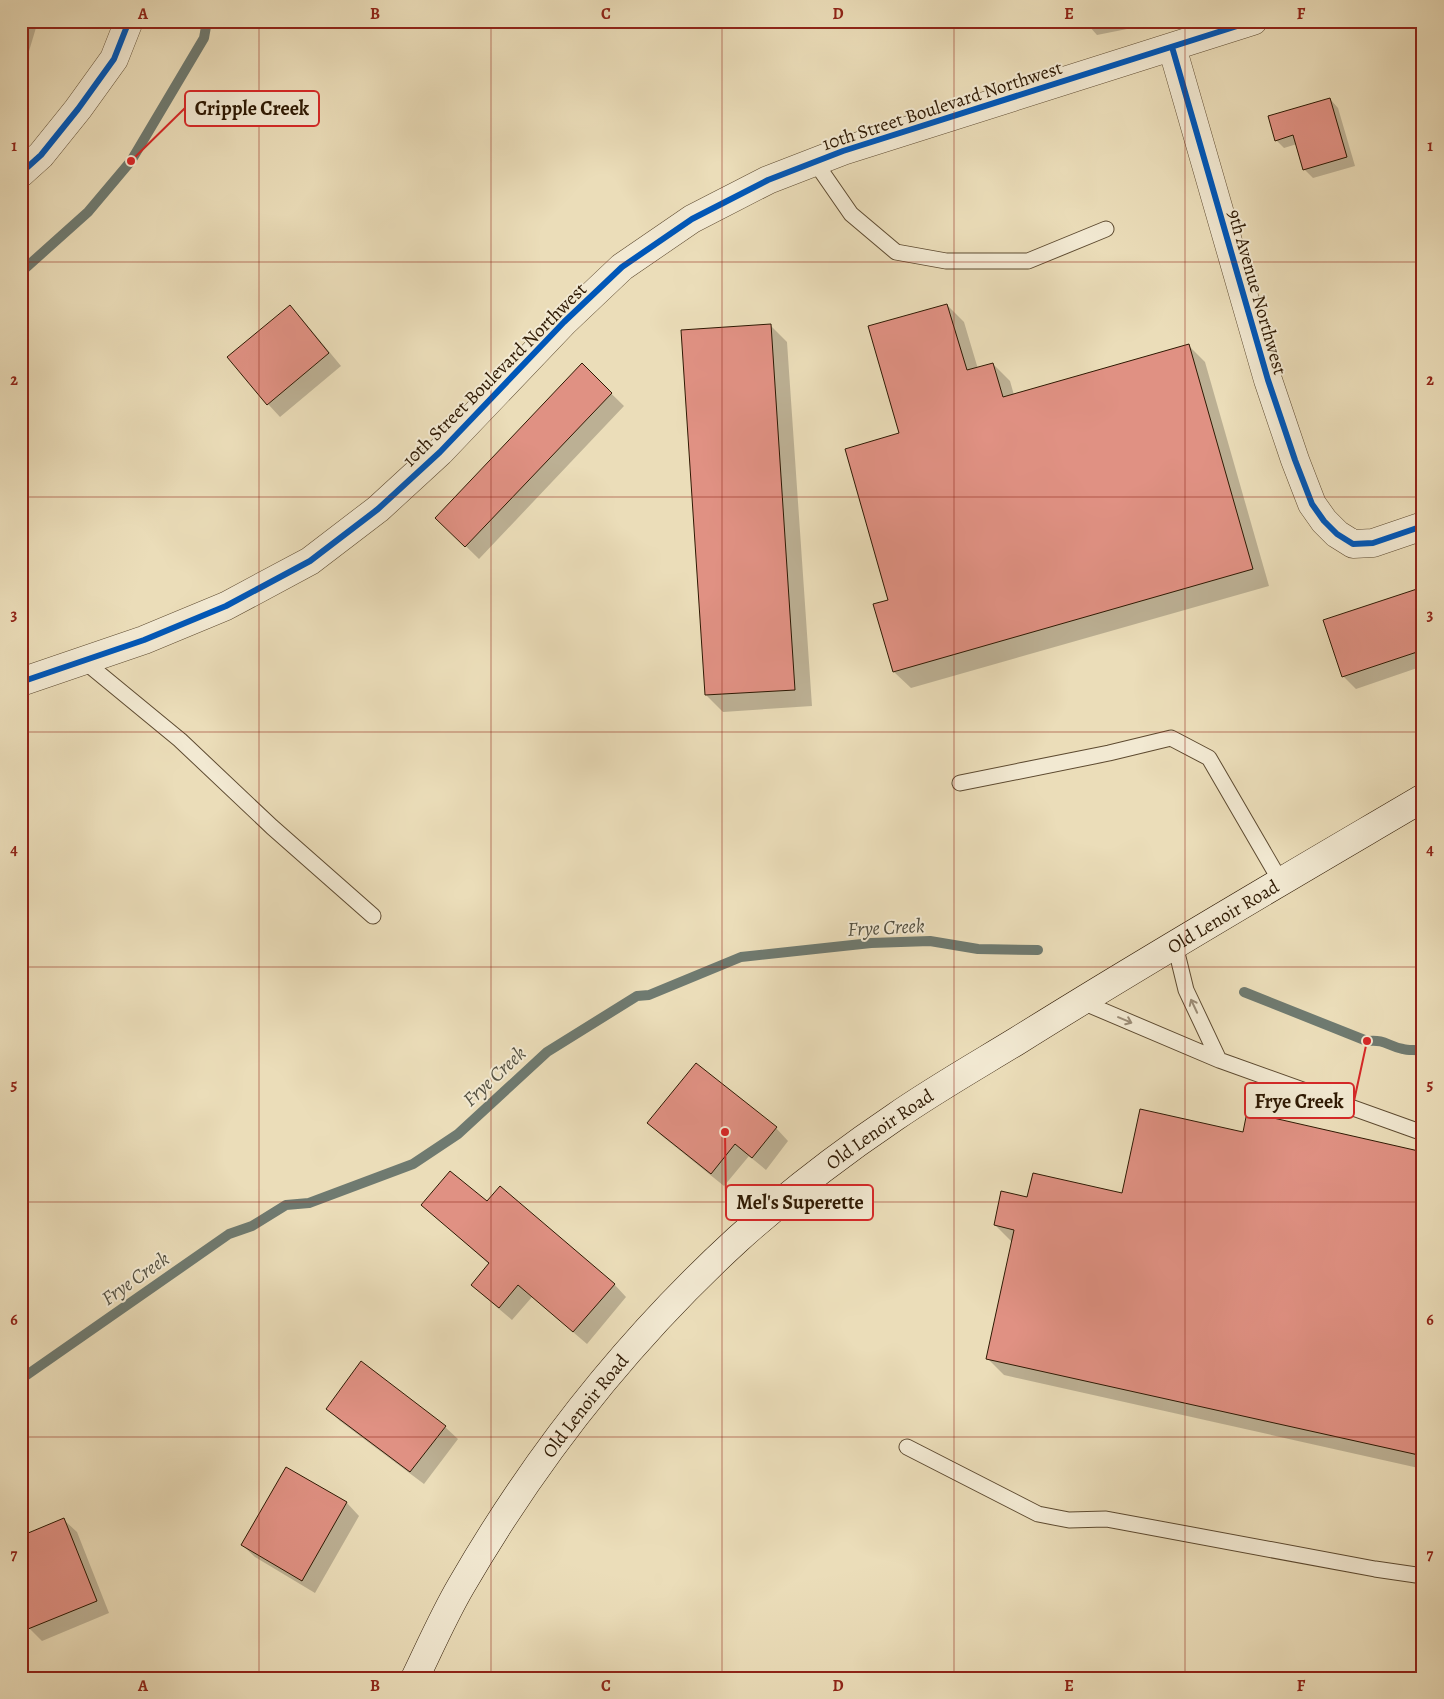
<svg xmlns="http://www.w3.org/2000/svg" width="1444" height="1699" viewBox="0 0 1444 1699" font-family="Alegreya,serif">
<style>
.shadow{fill:#0003}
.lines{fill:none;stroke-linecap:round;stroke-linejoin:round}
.stream{stroke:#6f7a70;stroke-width:10}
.building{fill:#e09183;stroke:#2e1903}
.lane-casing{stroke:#5d4a30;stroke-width:17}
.street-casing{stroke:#5d4a30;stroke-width:29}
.secondary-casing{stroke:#2e1903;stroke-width:29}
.lane{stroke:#f2e9d2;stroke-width:15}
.street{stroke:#f2e9d2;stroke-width:28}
.secondary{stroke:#f2e9d2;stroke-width:28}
.cycleway-casing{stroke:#f2e9d2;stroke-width:9}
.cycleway{stroke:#0057b8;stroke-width:6}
.oneway{stroke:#9a8b75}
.grid{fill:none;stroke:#8f2418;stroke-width:1;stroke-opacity:0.55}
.labels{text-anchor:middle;stroke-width:4;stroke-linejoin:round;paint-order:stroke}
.street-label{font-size:19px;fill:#2e1903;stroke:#f2e9d2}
.water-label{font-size:20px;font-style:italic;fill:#545142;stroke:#f2e9d2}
.leader{fill:none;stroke:#d62828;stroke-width:2}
.callout-dot{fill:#d62828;stroke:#f2e9d2;stroke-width:2}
.callout{fill:#f2e9d2;stroke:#d62828;stroke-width:2}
.callout-label{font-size:20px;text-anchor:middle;font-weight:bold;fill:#2e1903}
.neatline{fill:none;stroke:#8f2418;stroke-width:2}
.grid-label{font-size:16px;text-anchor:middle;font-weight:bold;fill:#8f2418}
</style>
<rect width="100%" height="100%" fill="#ebddb9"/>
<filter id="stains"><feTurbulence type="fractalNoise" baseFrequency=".004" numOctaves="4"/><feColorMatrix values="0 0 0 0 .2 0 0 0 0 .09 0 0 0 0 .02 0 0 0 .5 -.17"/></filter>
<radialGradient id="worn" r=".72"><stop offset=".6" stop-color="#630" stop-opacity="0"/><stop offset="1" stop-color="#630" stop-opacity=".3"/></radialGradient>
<path class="shadow" d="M21 21H38L21 78Z
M1088 21H1125L1127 29 1097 35 1089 26Z
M1330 99 1338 108 1355 166 1313 178 1305 170 1297 144 1284 148 1276 140Z
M947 305 964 322 978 369 993 364 1010 381 1014 395 1188 345 1205 362 1269 586 911 688 894 672 889 601 900 434Z
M290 307 302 319 341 366 280 417 268 404Z
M770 325 787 342 812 706 723 712 706 695Z
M582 365 624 406 479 559 437 518Z
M1423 588V666L1356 689 1343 676Z
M649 1123 776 1128 788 1141 766 1170 749 1156 724 1186 662 1136Z
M1244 1134 1423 1153V1469L1004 1375 987 1358 1012 1242 995 1225 1028 1199 1123 1194Z
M487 1203 614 1284 626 1297 587 1344 532 1297 512 1320 485 1297 473 1285 489 1264 422 1205Z
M327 1409 445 1427 458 1439 424 1484 340 1421Z
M286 1468 347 1503 359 1516 315 1593 255 1557 242 1545Z
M64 1520 77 1532 109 1613 42 1641 29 1628Z
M99 1673 104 1678H88Z"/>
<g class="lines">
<path class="stream" d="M21 272 88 212 131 161 204 38 207 21
M1244 992 1367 1041C1386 1039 1387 1046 1403 1049 1409 1051 1416 1049 1423 1051
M21 1379 229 1234 252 1226 286 1205 309 1203 413 1164 458 1134 547 1052 637 996 649 995 741 957 871 943 930 941 978 949 1038 950"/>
</g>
<path class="building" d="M1086 21H1116L1088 27Z
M1330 98 1347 157 1303 170 1293 135 1275 141 1268 116Z
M947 304 967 370 993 363 1003 397 1189 344 1253 569 893 672 873 604 888 600 845 449 899 433 868 326Z
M290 305 329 353 267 405 227 357Z
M771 324 795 690 705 695 681 330Z
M582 363 612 393 465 547 435 518Z
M1423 587V650L1342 677 1323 620Z
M696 1063 777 1127 752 1158 735 1144 711 1174 647 1123Z
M1140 1109 1243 1132 1247 1112 1423 1152V1456L986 1359 1014 1230 994 1225 1001 1191 1027 1197 1033 1173 1122 1193Z
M450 1171 487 1201 500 1186 615 1284 573 1332 518 1285 499 1308 471 1285 489 1263 421 1205Z
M361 1361 446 1426 410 1472 326 1409Z
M286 1467 347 1502 302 1581 241 1545Z
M64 1518 97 1601 28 1629 21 1611V1536Z"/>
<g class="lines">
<defs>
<path id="lane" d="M815 162 851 214 896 252 946 261H1028L1106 229
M84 661 180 740 272 827 373 916
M960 783 1109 753 1171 738 1209 758 1281 882
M1080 1001 1219 1060 1186 990 1175 945
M1219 1060 1423 1133
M907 1447 1038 1514 1069 1520 1106 1519 1375 1569 1423 1576"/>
<path id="street" d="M1172 47 1268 380 1295 460 1312 504 1324 521 1337 534 1353 544 1373 543 1423 526
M21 173 41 155 78 109 114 59 129 21
M21 682 144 640 226 606 310 561 378 509 440 452 564 322 622 267 692 219 768 180 843 151 1253 21"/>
<g id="secondary">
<path id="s1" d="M415 1678C430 1647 444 1615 461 1586 535 1458 629 1339 738 1239 787 1195 840 1154 895 1117 934 1090 976 1066 1017 1041 1151 957 1287 878 1423 798"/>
</g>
</defs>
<use href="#lane" class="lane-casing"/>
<use href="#street" class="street-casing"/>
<use href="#secondary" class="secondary-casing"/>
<use href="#lane" class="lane"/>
<use href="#street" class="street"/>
<use href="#secondary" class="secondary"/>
<defs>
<path id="cycleway" d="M1172 47 1268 380 1295 460 1312 504 1324 521 1337 534 1353 544 1373 543 1423 526
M21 173 41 155 78 109 114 59 129 21
M21 682 144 640 226 606 310 561 378 509 440 452 564 322 622 267 692 219 768 180 843 151 1253 21"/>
</defs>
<use href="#cycleway" class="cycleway-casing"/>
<use href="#cycleway" class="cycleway"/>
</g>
<defs><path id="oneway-shaft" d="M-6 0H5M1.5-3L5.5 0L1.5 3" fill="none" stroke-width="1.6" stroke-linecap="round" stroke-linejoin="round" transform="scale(1.25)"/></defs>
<g class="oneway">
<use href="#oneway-shaft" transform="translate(1194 1006) rotate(-115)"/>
<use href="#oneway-shaft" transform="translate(1125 1020) rotate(23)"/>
</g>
<path class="grid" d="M259 21V1678M491 21V1678M722 21V1678M954 21V1678M1185 21V1678M21 262H1423M21 497H1423M21 732H1423M21 967H1423M21 1202H1423M21 1437H1423"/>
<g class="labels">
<g class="street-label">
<text transform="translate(942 105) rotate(-18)" y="7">10th Street Boulevard Northwest</text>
<text transform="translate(1258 292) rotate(74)" y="7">9th Avenue Northwest</text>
<text transform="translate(494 374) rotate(-45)" y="7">10th Street Boulevard Northwest</text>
<text dy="7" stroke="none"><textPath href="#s1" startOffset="1132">Old Lenoir Road</textPath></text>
<text dy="7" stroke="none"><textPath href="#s1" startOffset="728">Old Lenoir Road</textPath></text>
<text dy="7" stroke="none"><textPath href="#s1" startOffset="322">Old Lenoir Road</textPath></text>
</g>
<g class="water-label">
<text transform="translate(886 927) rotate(-3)" y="7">Frye Creek</text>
<text transform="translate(494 1076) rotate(-43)" y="7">Frye Creek</text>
<text transform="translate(135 1278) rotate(-35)" y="7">Frye Creek</text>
</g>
</g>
<path class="leader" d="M131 161L185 108M1367 1041L1354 1101M725 1132L726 1202"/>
<g class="callout-dot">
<circle cx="131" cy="161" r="5"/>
<circle cx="1367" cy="1041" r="5"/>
<circle cx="725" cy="1132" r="5"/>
</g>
<g class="callout">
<rect x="185" y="91" width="134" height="35" rx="5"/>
<rect x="1245" y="1083" width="109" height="35" rx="5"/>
<rect x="726" y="1185" width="147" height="35" rx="5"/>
</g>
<g class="callout-label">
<text x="252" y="115">Cripple Creek</text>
<text x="1299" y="1108">Frye Creek</text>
<text x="800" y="1209">Mel's Superette</text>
</g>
<rect width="1444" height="1699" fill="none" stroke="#ebddb9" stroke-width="55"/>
<rect x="28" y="28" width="1388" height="1644" class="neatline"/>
<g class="grid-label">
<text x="143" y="19">A</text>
<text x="375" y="19">B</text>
<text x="606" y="19">C</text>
<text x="838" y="19">D</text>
<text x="1069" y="19">E</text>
<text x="1301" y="19">F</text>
<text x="14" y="151">1</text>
<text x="1430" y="151">1</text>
<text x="14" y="385">2</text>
<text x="1430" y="385">2</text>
<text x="14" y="620">3</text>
<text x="1430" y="620">3</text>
<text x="14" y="855">4</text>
<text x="1430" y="855">4</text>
<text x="14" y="1090">5</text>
<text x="1430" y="1090">5</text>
<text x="14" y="1325">6</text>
<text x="1430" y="1325">6</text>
<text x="14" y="1560">7</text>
<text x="1430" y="1560">7</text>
<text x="143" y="1691">A</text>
<text x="375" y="1691">B</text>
<text x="606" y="1691">C</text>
<text x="838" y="1691">D</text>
<text x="1069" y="1691">E</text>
<text x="1301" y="1691">F</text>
</g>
<rect width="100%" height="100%" filter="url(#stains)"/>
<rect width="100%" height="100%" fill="url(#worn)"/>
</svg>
